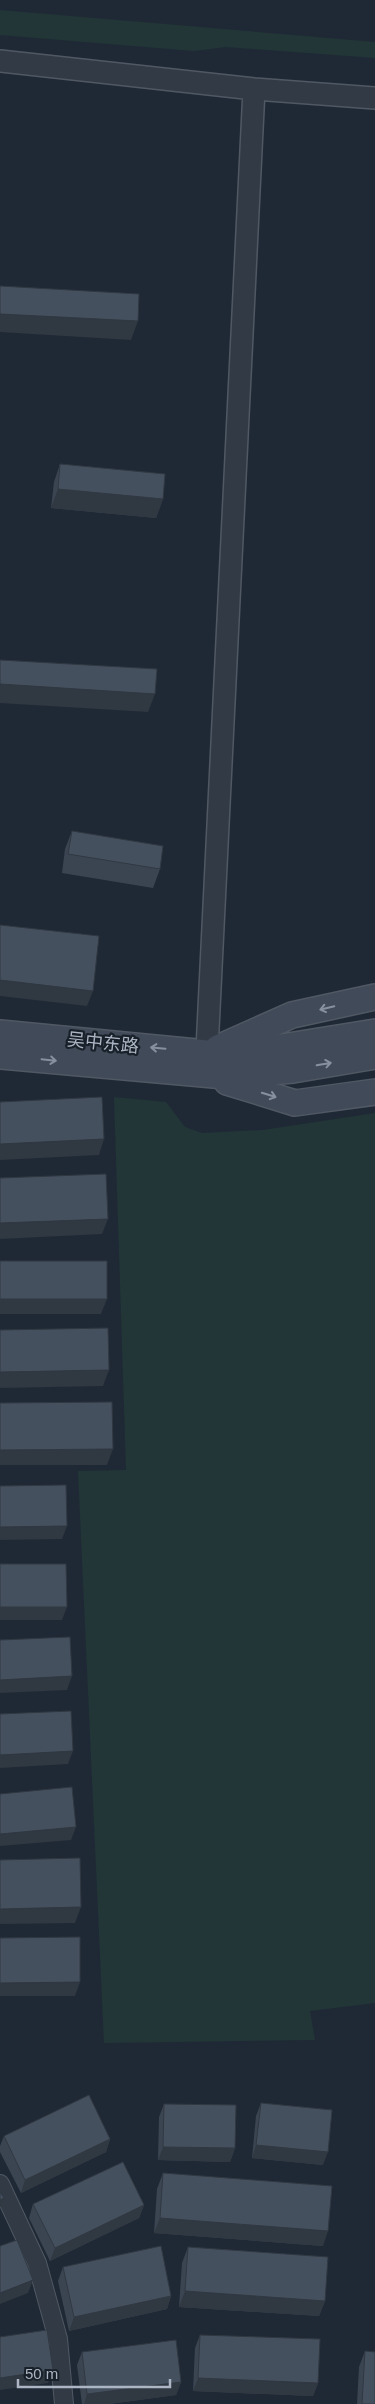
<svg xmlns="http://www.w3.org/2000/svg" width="375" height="2404" viewBox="0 0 375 2404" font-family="Arial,'Noto Sans SC',sans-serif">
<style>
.green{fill:#223637}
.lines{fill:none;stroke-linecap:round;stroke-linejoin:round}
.minor-casing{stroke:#505864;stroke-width:20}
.tertiary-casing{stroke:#505864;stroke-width:24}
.secondary-casing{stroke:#505864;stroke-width:28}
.minor{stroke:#323b45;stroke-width:18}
.tertiary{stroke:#323b45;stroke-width:21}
.secondary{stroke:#404a58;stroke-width:25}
.wall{fill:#3b4552}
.shaded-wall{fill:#303842}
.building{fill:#45505f;stroke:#303842}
.oneway{stroke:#86909e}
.labels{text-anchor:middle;stroke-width:4.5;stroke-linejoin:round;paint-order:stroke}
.street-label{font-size:18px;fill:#acb5c3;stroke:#18202a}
</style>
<rect width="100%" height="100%" fill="#1f2935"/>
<path class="green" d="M0 10 375 42V58L226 47 194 51 0 35Z
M114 1097 166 1102 185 1127 202 1133 263 1130 375 1113V2003L310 2011 315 2040 104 2043 78 1471 126 1470Z"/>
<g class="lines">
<defs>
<path id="minor" d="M0 2184 37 2263 58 2339 64 2404"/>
<path id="tertiary" d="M0 61 254 89 375 98
M206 1070 254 89"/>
<path id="secondary" d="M0 1033 207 1053 257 1051 375 1032
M218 1048 292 1015 375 997
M0 1056 225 1076 293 1070 375 1056
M227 1082 295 1103 375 1092"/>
</defs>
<use href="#minor" class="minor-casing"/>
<use href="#tertiary" class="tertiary-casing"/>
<use href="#secondary" class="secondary-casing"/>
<use href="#minor" class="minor"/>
<use href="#tertiary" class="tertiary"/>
<use href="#secondary" class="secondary"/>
</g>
<path class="wall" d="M60 464 163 499 156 518 51 508 54 482Z
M72 831 160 869 153 888 62 873 65 849Z
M261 2103 323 2165 252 2158 256 2116Z
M164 2104 235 2148 230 2162 158 2160 159 2117Z
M4 2136 110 2139 106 2152 21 2193 0 2152V2146Z
M163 2173 323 2246 154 2233 157 2189Z
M33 2204 144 2205 139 2218 50 2261 29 2218Z
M188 2247 325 2301 319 2316 179 2307 182 2263Z
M63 2267 171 2296 167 2309 69 2331 58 2281Z
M200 2335 318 2383 313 2396 193 2391 195 2348Z
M365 2351 375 2404H357L359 2367Z
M82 2352 181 2382 176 2395 109 2404H82L77 2365Z"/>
<path class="shaded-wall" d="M0 314 138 321 131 340 0 332Z
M58 489 163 499 156 518 51 508Z
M0 684 155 694 148 712 0 703Z
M0 980 93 991 87 1006 0 996Z
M104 1139 99 1155 0 1160V1144Z
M108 1219 102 1234 0 1239V1223Z
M0 1299H107L101 1314H0Z
M109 1370 103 1386 0 1388V1372Z
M113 1449 107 1465H0V1450Z
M67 1526 62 1539 0 1540V1527Z
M0 1607H67L62 1620H0Z
M72 1676 67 1690 0 1693V1680Z
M73 1751 68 1764 0 1768V1755Z
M76 1827 71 1840 0 1846V1834Z
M81 1907 75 1923 0 1924V1909Z
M80 1982 75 1996H0V1983Z
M110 2139 106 2152 21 2193 25 2180Z
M256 2145 328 2152 323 2165 252 2158Z
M163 2147 235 2148 230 2162 158 2160Z
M4 2198 0 2208V2200Z
M144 2205 139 2218 50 2261 55 2248Z
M160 2218 328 2231 323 2246 154 2233Z
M33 2280 28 2293 0 2304V2293Z
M185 2291 325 2301 319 2316 179 2307Z
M171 2296 167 2309 69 2331 74 2317Z
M53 2370 48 2383 0 2390V2378Z
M198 2378 318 2383 313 2396 193 2391Z
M181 2382 176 2395 109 2404H84L87 2394Z"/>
<path class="building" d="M0 286 139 294 138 321 0 314Z
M60 464 165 474 163 499 58 489Z
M0 660 157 669 155 694 0 684Z
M72 831 163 846 160 869 68 854Z
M0 925 99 936 93 991 0 980Z
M102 1097 104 1139 0 1144V1102Z
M106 1174 108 1219 0 1223V1178Z
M0 1261H107V1299H0Z
M108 1328 109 1370 0 1372V1330Z
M112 1402 113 1449 0 1450V1403Z
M66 1485 67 1526 0 1527V1486Z
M0 1564H66L67 1607H0Z
M70 1637 72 1676 0 1680V1640Z
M71 1711 73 1751 0 1755V1714Z
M72 1787 76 1827 0 1834V1794Z
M80 1858 81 1907 0 1909V1860Z
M80 1937V1982L0 1983V1938Z
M89 2095 110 2139 25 2180 4 2136Z
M261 2103 332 2110 328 2152 256 2145Z
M164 2104 236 2105 235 2148 163 2147Z
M123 2162 144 2205 55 2248 33 2204Z
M163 2173 332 2186 328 2231 160 2218Z
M0 2192 4 2198 0 2200Z
M17 2240 33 2280 0 2293V2246Z
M161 2246 171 2296 74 2317 63 2267Z
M188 2247 328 2257 325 2301 185 2291Z
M47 2330 53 2370 0 2378V2337Z
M200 2335 320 2339 318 2383 198 2378Z
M176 2340 181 2382 87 2394 82 2352Z
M365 2351 375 2352V2404H362Z"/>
<defs><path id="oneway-shaft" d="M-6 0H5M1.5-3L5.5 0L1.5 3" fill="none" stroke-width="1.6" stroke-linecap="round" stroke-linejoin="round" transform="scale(1.25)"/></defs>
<g class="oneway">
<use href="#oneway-shaft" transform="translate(327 1008) rotate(167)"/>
<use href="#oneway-shaft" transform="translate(158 1048) rotate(-175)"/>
<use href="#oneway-shaft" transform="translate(49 1060) rotate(6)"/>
<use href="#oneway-shaft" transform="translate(324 1064) rotate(-10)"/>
<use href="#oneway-shaft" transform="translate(269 1095) rotate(17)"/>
</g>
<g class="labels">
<g class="street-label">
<text transform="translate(103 1043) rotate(6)" y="6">吴中东路</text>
</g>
</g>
<path d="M18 2379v8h152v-8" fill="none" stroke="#acb5c3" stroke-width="2.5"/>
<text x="25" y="2379" font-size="15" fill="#acb5c3" stroke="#18202a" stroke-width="4" paint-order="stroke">50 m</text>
</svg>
